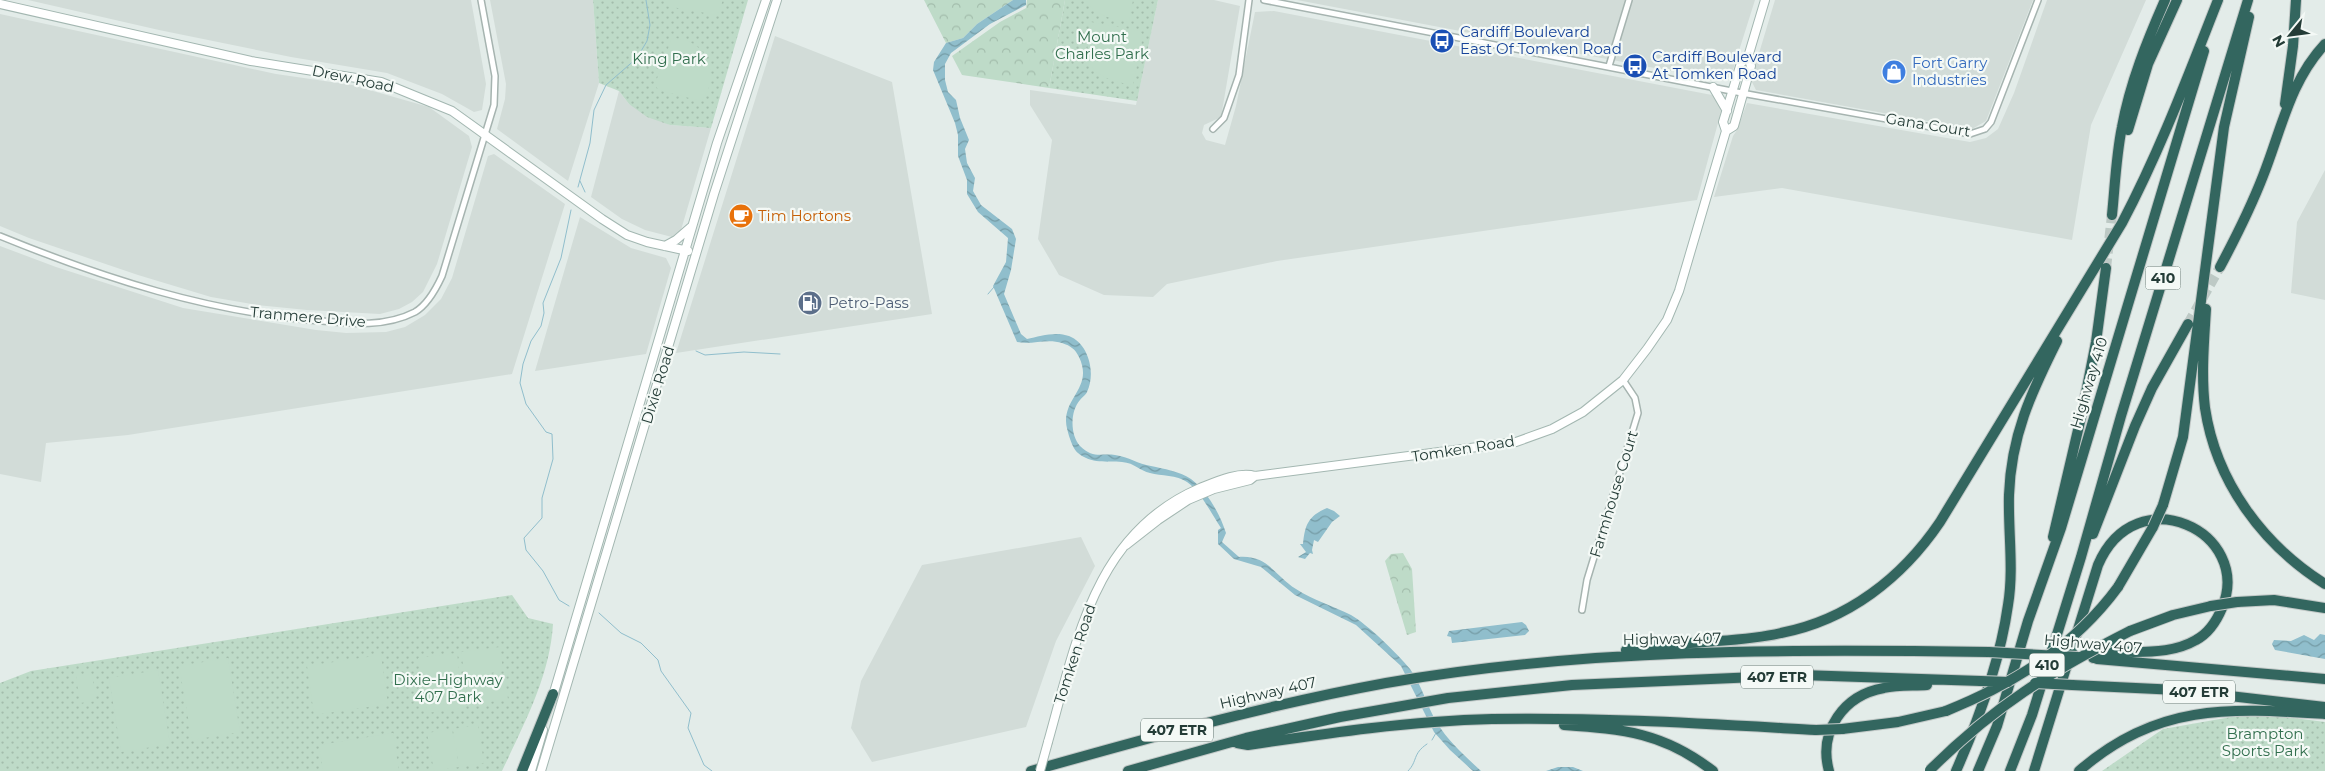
<svg xmlns="http://www.w3.org/2000/svg" width="2325" height="771" viewBox="0 0 2325 771" font-family="Montserrat,sans-serif">
<style>
.built{fill:#d2dcd8}
.grass{fill:url(#grass-dots)}
.forest{fill:url(#forest-crowns)}
.pitch{fill:#bedbc8}
.water{fill:url(#water-waves)}
.lines{fill:none;stroke-linecap:round;stroke-linejoin:round}
.stream{stroke:#90becc;stroke-width:1}
.highway-tunnel{stroke:#bdc9c5;stroke-width:10;stroke-dasharray:10 5;stroke-linecap:butt}
.street-casing{stroke:#a6b4b0;stroke-width:8}
.secondary-casing{stroke:#a3b7b1;stroke-width:10}
.highway-casing{stroke:#c2c8c7;stroke-width:12}
.street{stroke:#fff;stroke-width:5}
.secondary{stroke:#fff;stroke-width:8}
.highway{stroke:#33665f;stroke-width:10}
.secondary-bridge-casing{stroke:#a3b7b1;stroke-width:10;stroke-linecap:butt}
.highway-bridge-casing{stroke:#c2c8c7;stroke-width:12;stroke-linecap:butt}
.secondary-bridge{stroke:#fff;stroke-width:8}
.highway-bridge{stroke:#33665f;stroke-width:10}
.labels{text-anchor:middle;stroke-width:4.5;stroke-linejoin:round;paint-order:stroke}
.shield{fill:#f4f9f6;stroke:#627570;stroke-width:1}
.shield-label{font-size:14px;font-weight:bold;fill:#243c37}
.transit-label{font-size:15px;fill:#164399;stroke:#f4f9f6;text-anchor:start}
.park-label{font-size:15px;fill:#326f4e;stroke:#f4f9f6}
.shop-label{font-size:15px;fill:#366cbe;stroke:#f4f9f6;text-anchor:start}
.street-label{font-size:15px;fill:#243c37;stroke:#f4f9f6}
.food-label{font-size:15px;fill:#c56008;stroke:#f4f9f6;text-anchor:start}
.service-label{font-size:15px;fill:#4e5e75;stroke:#f4f9f6;text-anchor:start}
</style>
<defs>
<pattern id="grass-dots" width="8" height="8" patternUnits="userSpaceOnUse" patternTransform="scale(1.25)"><rect width="8" height="8" fill="#bedbc8"/><path d="M2 2h.1M6 6h.1" fill="none" stroke="#a3bdac" stroke-width="1.8" stroke-linecap="round"/></pattern>
<pattern id="forest-crowns" width="20" height="18" patternUnits="userSpaceOnUse" patternTransform="scale(1.25)"><rect width="20" height="18" fill="#bedbc8"/><path d="M2 6a3 3 0 1 1 6 0M12 15a3 3 0 1 1 6 0" fill="none" stroke="#a3bdac"/></pattern>
<pattern id="water-waves" width="16" height="10" patternUnits="userSpaceOnUse" patternTransform="scale(1.25)"><rect width="16" height="10" fill="#90becc"/><path d="M0 5q4-4 8 0t8 0" fill="none" stroke="#759ca6"/></pattern>
</defs>
<rect width="100%" height="100%" fill="#e3ece9"/>
<path class="built" d="M28 0H471L486 84 482 110 474 112 442 94 387 73 291 57 159 30Z
M490 0H593L599 83 568 181 497 129 505 99 506 84Z
M1158 0H1214L1240 6 1221 117 1204 125 1202 133 1206 140 1225 145 1236 106 1255 12 1274 11 1712 95 1720 102 1721 112 1697 200 1277 261 1167 284 1153 297 1104 295 1059 275 1038 239 1052 140 1030 105V90L1136 105Z
M1297 0H1755L1731 76 1723 81Z
M1775 0H2033L1986 121 1972 129 1756 90 1751 80Z
M2047 0H2146L2091 125 2072 240 1782 188 1714 197 1733 136 1737 130 1747 103 1970 142 1986 138 1998 129 2014 93Z
M0 14 276 74 352 85 429 107 469 136 472 147 437 264 423 292 412 302 399 309 380 314 307 310 257 305 211 297 138 275 29 238 0 226Z
M775 36 892 82 932 314 676 353Z
M619 91 629 104 670 125 711 128 681 230 672 237 645 230 622 219 591 197Z
M494 154 565 204 512 374 128 435 46 443 41 482 0 474V246L56 267 183 308 316 330 346 333 386 332 405 327 425 315 441 299 452 278 488 156Z
M2325 170V300L2291 293 2297 222Z
M580 217 631 248 666 258 671 268 646 354 535 371Z
M1081 537 1095 566 1056 641 1026 727 872 762 851 728 861 681 922 565Z"/>
<path class="grass" d="M593 0H748L711 128 670 125 647 117 629 104 619 91 599 83Z
M1065 0H1158L1137 101 1049 88Z
M512 595 528 618 553 624C550 676 524 724 502 771H0V683L31 671Z
M2254 713 2325 722V771H2102L2163 729Z"/>
<path class="forest" d="M924 0H1013L977 24 963 38 946 43Z
M1027 0H1065L1049 88 962 75 952 56 1000 22 1026 8Z
M1403 553 1412 569 1416 632 1407 635 1385 561 1391 554Z"/>
<path class="pitch" d="M664 0H723L717 15 666 6Z
M1086 0H1133L1129 22C1112 19 1095 16 1086 0Z
M1091 22 1140 31 1143 35 1133 85C1089 78 1082 65 1091 22Z
M672 38C707 39 723 75 701 101L658 90 655 84Z
M500 647 503 671 465 677 461 652Z
M457 653 460 678 422 683 418 658Z
M381 655 388 704 314 715 307 666Z
M228 658 240 732 192 740 179 666Z
M158 670 170 744 121 752 109 678Z
M92 674 96 701 80 703 76 676Z
M504 674 508 699 469 705 466 680Z
M461 683 465 708 427 713 423 688Z
M478 725 484 763 459 767 453 729Z
M452 729 459 767 434 771 427 733Z
M393 733 399 771H323L319 745Z"/>
<path class="water" d="M1013 0H1026V5L990 24 951 53 945 64V80L948 92 956 100 960 118 969 140 965 149 967 163 975 178 973 191 981 205 1012 229 1016 239 1011 270 1004 294 1021 334 1027 339C1040 336 1056 331 1069 336 1089 344 1096 373 1087 392 1086 395 1082 397 1080 400 1070 411 1070 435 1080 446 1093 459 1101 453 1115 455 1129 457 1138 464 1151 466 1164 469 1179 471 1191 479 1207 491 1220 514 1226 533L1222 542 1239 557C1268 555 1274 575 1296 589 1313 600 1333 606 1351 615 1367 624 1398 654 1410 669 1422 685 1427 706 1437 723 1449 742 1465 756 1481 771H1473L1450 750 1434 732 1401 666 1356 625 1295 595 1261 567 1234 559 1218 544V530L1221 528C1211 513 1201 492 1187 482 1177 475 1161 476 1150 473 1140 471 1135 463 1122 462 1107 461 1091 464 1078 453 1074 450 1071 442 1069 436 1068 432 1066 426 1066 421 1066 396 1093 386 1079 357 1075 349 1071 346 1062 343 1047 338 1032 345 1017 342L993 286 1006 262 1008 238 978 212 967 194V180L958 156V135L955 123 933 70 934 62 946 43 963 38 977 24Z
M1327 508 1334 511 1340 516 1332 522 1318 542 1314 540 1312 550 1313 554 1310 553 1305 559 1298 557 1306 552 1300 544H1303C1305 525 1308 516 1327 508Z
M1522 622 1526 625 1529 631 1525 635 1452 643 1451 637 1447 636 1449 631Z
M2320 634 2325 635V659L2275 650 2272 644 2274 640 2291 641 2304 635 2314 640Z
M1558 767H1573L1583 771H1546Z"/>
<g class="lines">
<path class="stream" d="M580 181 585 192
M578 187 590 143 594 110 606 85 637 58 647 41 650 25 646 0
M988 294 994 287
M696 351 705 355 744 352 780 354
M569 606 559 600 543 571 526 550 524 538 542 518V498L553 459 552 434 546 432 526 404 520 383 523 364 531 341 541 326 544 313 543 303 561 258 571 210
M599 613 621 633 641 643 658 660 661 671 691 713 688 728 704 765 712 771
M1432 740 1436 733
M1408 771C1418 761 1412 754 1427 744"/>
<path class="highway-tunnel" d="M2106 268 2112 215
M2188 324 2220 267"/>
<defs>
<path id="street" d="M1264 0 1747 94 1970 134 1985 129 1991 122 2038 0
M1609 66 1629 0
M1213 129 1224 118 1239 75 1249 0
M0 236C103 278 210 313 322 321 353 324 386 327 415 312 427 305 436 289 442 276L494 105 495 76 481 0
M1582 610 1587 580 1638 413 1635 398 1623 380"/>
<path id="secondary" d="M0 4 251 61 381 82 452 111 602 219 627 235 647 242 688 251
M1713 87 1727 111
M1726 131 1734 126 1751 66 1748 57 1765 0
M665 246 676 240 691 227
M1126 545 1158 520 1188 500 1214 489 1250 480 1255 476
M552 699 717 143 766 0
M1048 742C1076 643 1094 533 1200 488 1215 482 1239 471 1255 476L1516 442 1552 429 1583 412 1623 380 1647 349 1667 320 1679 291 1726 131 1723 122 1741 63 1748 57
M531 771 543 730
M541 771 714 194 777 0"/>
<path id="highway" d="M2285 104 2293 46 2296 0
M2128 130 2148 64 2177 0
M2112 215C2115 186 2116 156 2122 127 2130 83 2147 41 2165 0
M2220 267C2236 237 2251 207 2263 176 2281 131 2290 81 2325 44
M2206 309C2204 342 2201 375 2205 408 2216 482 2263 545 2325 584
M2163 505 2183 437 2224 127 2249 17
M2093 534 2135 426 2152 388 2188 324
M2053 537 2082 413 2096 342 2106 268
M2118 587 2153 527
M2237 602 2274 600 2325 608
M2130 631 2173 615 2211 606
M1626 650C1642 644 1686 644 1705 642 1731 640 1756 639 1781 633 1848 620 1902 578 1940 522L2122 223C2160 151 2188 76 2218 0
M2097 659 2325 679
M2072 685 2178 690 2325 707
M1564 725C1624 729 1664 733 1713 771
M1842 729 1898 722 1946 711
M1237 743 1248 745C1329 733 1410 721 1492 719 1600 717 1708 724 1816 730
M522 771 553 694
M1031 771C1148 738 1266 705 1386 683 1585 648 1787 649 1989 652
M1128 771 1246 738 1340 717 1448 698 1572 685 1801 675 1981 681
M1829 771C1818 731 1844 695 1884 688 1897 685 1913 686 1927 685
M1956 771C1979 719 2000 662 2008 605 2014 569 2008 532 2009 495 2011 436 2031 393 2057 341
M1978 771 1997 726 2028 621 2061 528 2204 51
M2010 771 2032 715 2081 557 2121 416 2248 0
M2034 771 2098 565C2136 476 2254 532 2222 608 2217 620 2209 633 2196 640 2177 651 2155 652 2133 652 2126 652 2118 650 2111 652 2105 653 2098 656 2093 658
M2079 771C2157 703 2229 708 2325 714"/>
</defs>
<use href="#street" class="street-casing"/>
<use href="#secondary" class="secondary-casing"/>
<use href="#highway" class="highway-casing"/>
<use href="#street" class="street"/>
<use href="#secondary" class="secondary"/>
<use href="#highway" class="highway"/>
<defs>
<path id="secondary-bridge" d="M1040 771 1048 742"/>
<path id="highway-bridge" d="M2153 527 2163 505
M2211 606 2237 602
M1989 652 2078 657
M1981 681 2008 682
M2035 683 2072 685
M1946 711C2013 684 2074 647 2118 587
M1816 730 1842 729
M1930 770C1993 707 2051 671 2130 631"/>
</defs>
<use href="#secondary-bridge" class="secondary-bridge-casing"/>
<use href="#highway-bridge" class="highway-bridge-casing"/>
<use href="#secondary-bridge" class="secondary-bridge"/>
<use href="#highway-bridge" class="highway-bridge"/>
</g>
<defs>
<symbol id="bus-disc" viewBox="-11 -11 22 22"><circle r="9.5" fill="#1a4fb4" stroke="#f4f9f6"/><path d="M-5-6H5V4H4V6H2V4H-2V6H-4V4H-5ZM-3.5-4V0h7V-4ZM-3.5 1.2v1.5H-2V1.2ZM2 1.2v1.5H3.5V1.2Z" fill="#fff"/></symbol>
<symbol id="shop-disc" viewBox="-11 -11 22 22"><circle r="9.5" fill="#3f7fe0" stroke="#f4f9f6"/><path d="M-5-2.5h2.3a2.7 3.5 0 0 1 5.4 0H5L5.5 6h-11ZM-1.5-2.5h3a1.5 2.3 0 0 0-3 0Z" fill="#fff"/></symbol>
<symbol id="cafe-disc" viewBox="-11 -11 22 22"><circle r="9.5" fill="#e8710a" stroke="#f4f9f6"/><path d="M-5.5-4.5H6V0H3Q3 3.5 0 3.5H-2.5Q-5.5 3.5-5.5 0ZM3-3.2v2h1.7v-2ZM-6 4.5H4V6H-6Z" fill="#fff"/></symbol>
<symbol id="fuel-disc" viewBox="-11 -11 22 22"><circle r="9.5" fill="#5c6f8a" stroke="#f4f9f6"/><path d="M-5.5-6h7V0h2V4h1.3V-2.5L3-4.5l.8-.8L6-3V5H2.5V1h-1V6h-7ZM-4.2-4.7v3.2H.2V-4.7Z" fill="#fff"/></symbol>
</defs>
<g fill-rule="evenodd">
<use href="#bus-disc" x="1428" y="27" width="28" height="28"/>
<use href="#bus-disc" x="1621" y="52" width="28" height="28"/>
<use href="#shop-disc" x="1880" y="58" width="28" height="28"/>
<use href="#cafe-disc" x="727" y="202" width="28" height="28"/>
<use href="#fuel-disc" x="796" y="289" width="28" height="28"/>
</g>
<g class="labels">
<g class="shield">
<rect x="2145.5" y="266.5" width="35" height="23" rx="4"/>
<rect x="2029.5" y="653.5" width="35" height="23" rx="4"/>
<rect x="1741" y="665.5" width="72" height="23" rx="4"/>
<rect x="2163" y="680.5" width="72" height="23" rx="4"/>
<rect x="1141" y="718.5" width="72" height="23" rx="4"/>
</g>
<g class="shield-label">
<text x="2163" y="283">410</text>
<text x="2047" y="670">410</text>
<text x="1777" y="682">407 ETR</text>
<text x="2199" y="697">407 ETR</text>
<text x="1177" y="735">407 ETR</text>
</g>
<g class="transit-label">
<text x="1460" y="37">Cardiff Boulevard<tspan x="1460" dy="17">East Of Tomken Road</tspan></text>
<text x="1652" y="62">Cardiff Boulevard<tspan x="1652" dy="17">At Tomken Road</tspan></text>
</g>
<g class="park-label">
<text x="1102" y="42">Mount<tspan x="1102" dy="17">Charles Park</tspan></text>
<text x="669" y="64">King Park</text>
<text x="448" y="685">Dixie-Highway<tspan x="448" dy="17">407 Park</tspan></text>
<text x="2265" y="739">Brampton<tspan x="2265" dy="17">Sports Park</tspan></text>
</g>
<g class="shop-label">
<text x="1912" y="68">Fort Garry<tspan x="1912" dy="17">Industries</tspan></text>
</g>
<g class="street-label">
<text transform="translate(353 79) rotate(12)" y="5">Drew Road</text>
<text transform="translate(1928 125) rotate(9)" y="5">Gana Court</text>
<text transform="translate(308 317) rotate(5)" y="5">Tranmere Drive</text>
<text transform="translate(2089 383) rotate(-73)" y="5">Highway 410</text>
<text transform="translate(658 385) rotate(-73)" y="5">Dixie Road</text>
<text transform="translate(1463 449) rotate(-9)" y="5">Tomken Road</text>
<text transform="translate(1614 494) rotate(-73)" y="5">Farmhouse Court</text>
<text transform="translate(1672 639) rotate(-1)" y="5">Highway 407</text>
<text transform="translate(2093 644) rotate(5)" y="5">Highway 407</text>
<text transform="translate(1075 654) rotate(-72)" y="5">Tomken Road</text>
<text transform="translate(1268 693) rotate(-13)" y="5">Highway 407</text>
</g>
<g class="food-label">
<text x="758" y="221">Tim Hortons</text>
</g>
<g class="service-label">
<text x="828" y="308">Petro-Pass</text>
</g>
</g>
<g transform="translate(2290 35) rotate(241)" stroke="#f4f9f6" stroke-width="4" paint-order="stroke">
<path d="M0-4L9 19L0 12L-9 19Z" fill="#243c37"/>
<text y="-8" font-size="14" font-weight="bold" text-anchor="middle" fill="#243c37">N</text>
</g>
</svg>
